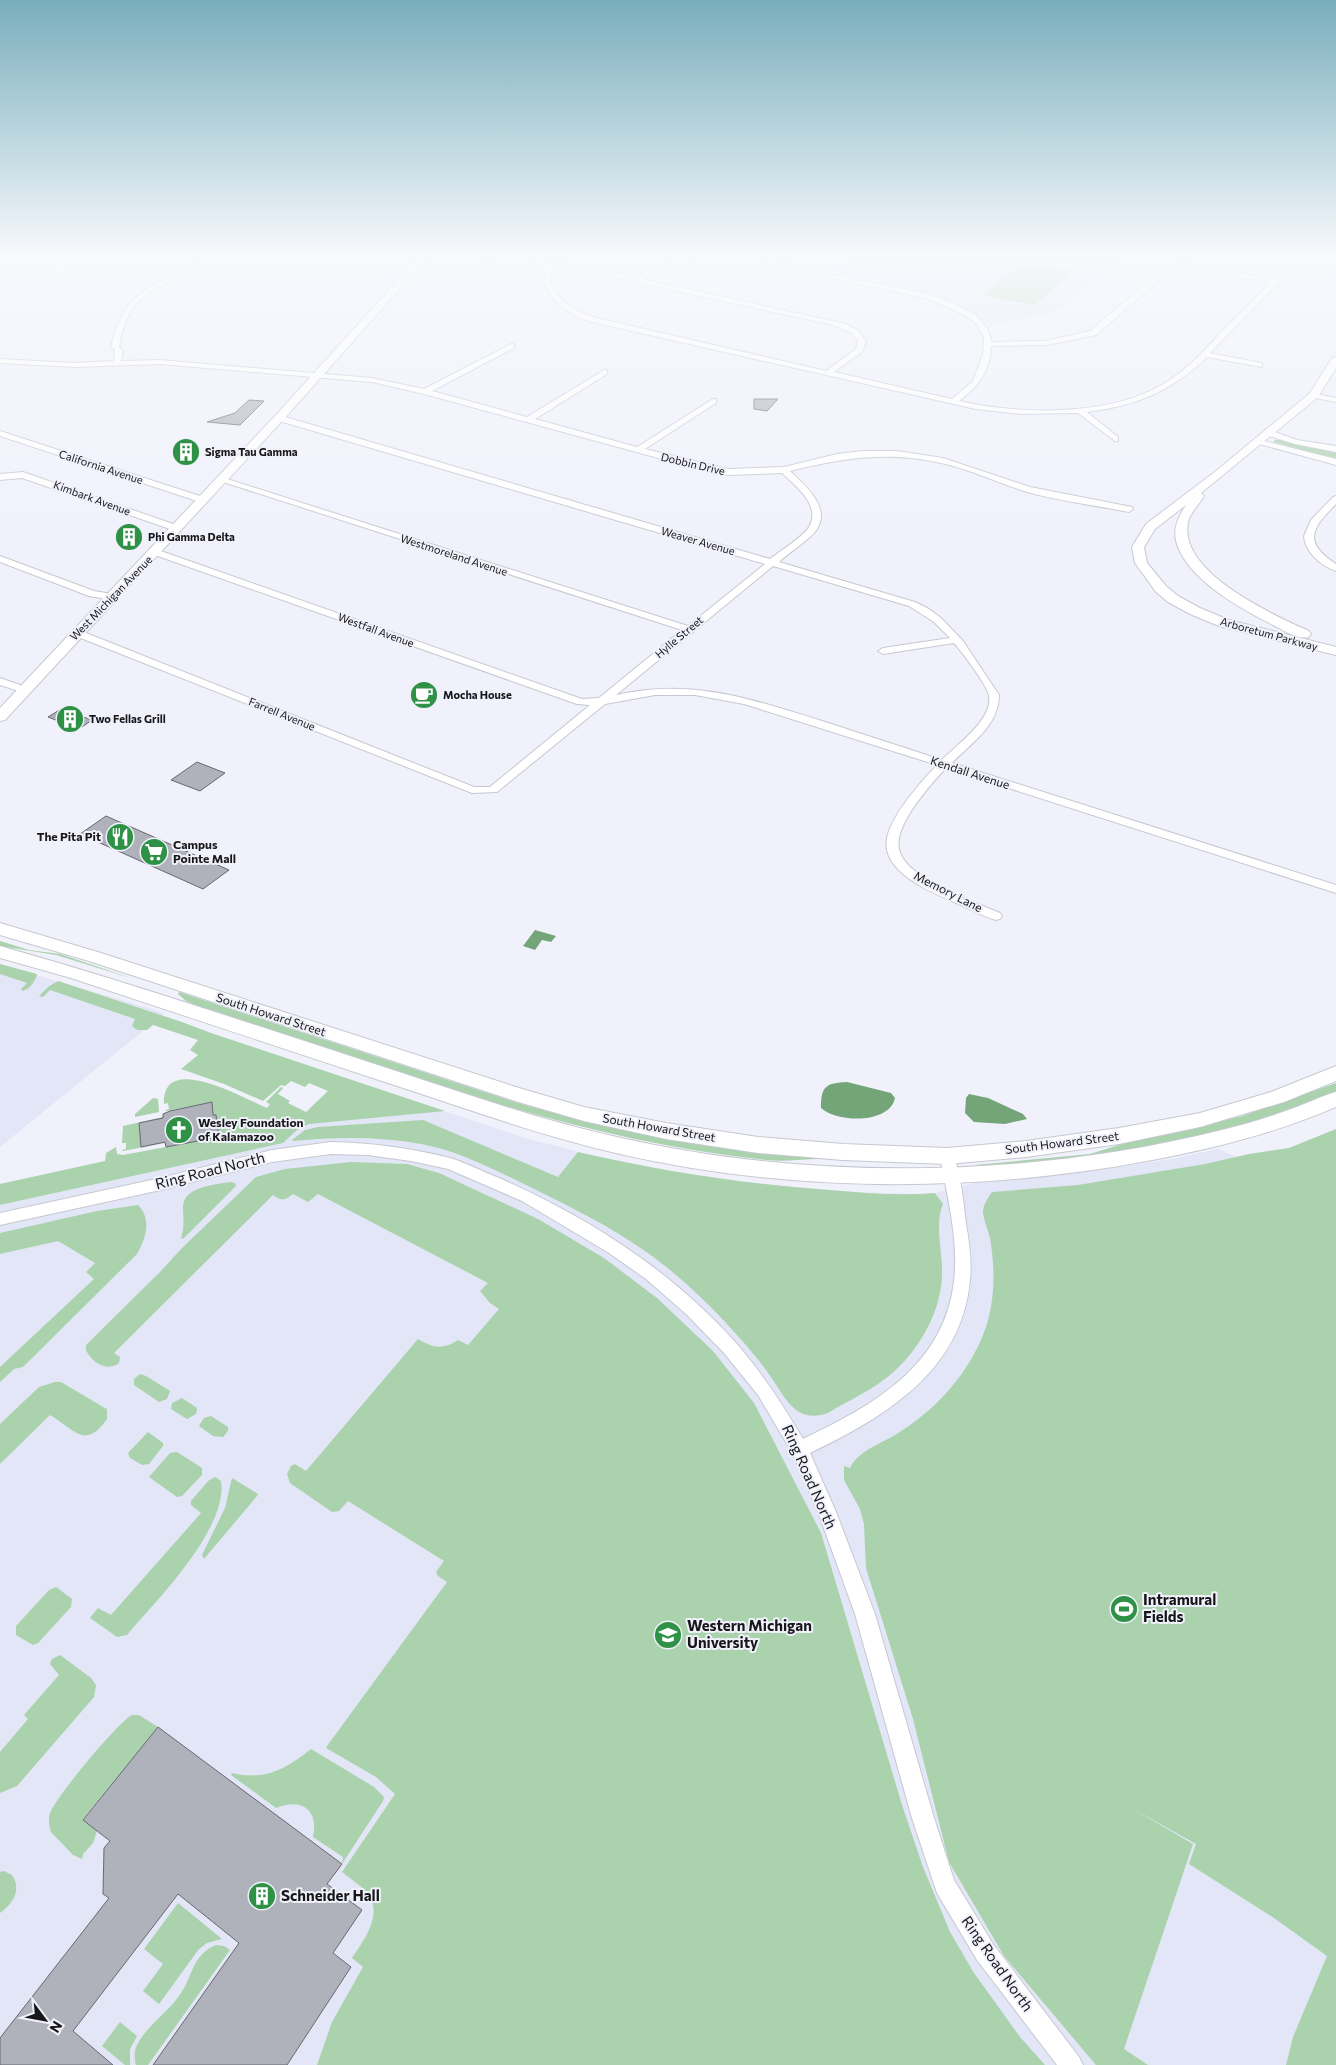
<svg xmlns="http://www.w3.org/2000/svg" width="1336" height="2065" viewBox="0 0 1336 2065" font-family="Commissioner,sans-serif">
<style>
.built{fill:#e3e6f6}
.green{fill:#a9d2ad}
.water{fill:#73a579}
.building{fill:#b0b2bb;stroke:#676871}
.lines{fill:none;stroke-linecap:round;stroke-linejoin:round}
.street-casing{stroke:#c6c8d1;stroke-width:2}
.secondary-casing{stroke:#c6c8d1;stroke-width:2}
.street{fill:#fff;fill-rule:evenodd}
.secondary{fill:#fff;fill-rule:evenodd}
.labels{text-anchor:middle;stroke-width:4;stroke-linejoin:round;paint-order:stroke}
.far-poi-label{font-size:11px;font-weight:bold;fill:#17171a;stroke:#f0f1fb;text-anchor:start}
.far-street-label{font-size:11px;fill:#17171a;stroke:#f0f1fb}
.street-label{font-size:12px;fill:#17171a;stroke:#f0f1fb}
.poi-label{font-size:12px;font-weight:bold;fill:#17171a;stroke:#f0f1fb;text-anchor:start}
.near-street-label{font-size:15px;fill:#17171a;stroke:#f0f1fb}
.near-poi-label{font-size:15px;font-weight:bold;fill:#17171a;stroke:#f0f1fb;text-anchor:start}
</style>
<rect width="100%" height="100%" fill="#f0f1fb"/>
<path class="built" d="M860 256H1115L1123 258 1052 314 989 324 966 307 942 298 925 292 833 273Z
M0 964 165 1013 0 1147Z
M354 1081 525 1138 579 1152 671 1172 740 1182 856 1192 920 1194 935 1193 982 1181 1056 1176 1172 1159 1218 1149 1336 1198V2065H0V1205L227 1155 319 1115Z"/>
<path class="green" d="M1025 262 1075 271 1034 305 982 295Z
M1281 439 1336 451V459L1273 442 1275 440Z
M0 941 29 950 60 954 134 979 56 955 0 946Z
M0 964 37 974C35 982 30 989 22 991L21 989 27 983 0 974Z
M58 981 182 1022 211 1033 445 1111 309 1124 297 1130 283 1143 0 1205V1184L105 1161 106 1153 116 1147 117 1154 123 1155 219 1137 216 1115H213L212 1102 166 1111 165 1110 169 1109 168 1103 164 1104C162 1051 243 1098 267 1108L270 1104 266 1102 281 1087 283 1088 278 1094 290 1101 288 1103 306 1112 328 1091 309 1083 305 1087 291 1081 285 1086 281 1085 263 1101 224 1084 181 1069 198 1055 190 1050 198 1040 153 1025 147 1030H137L132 1026 135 1019 50 990 43 997 39 996 48 987Z
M179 992 518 1103 590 1123 676 1141 744 1151 915 1162C883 1162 852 1160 820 1159 803 1159 785 1162 767 1160 572 1140 386 1067 200 1007L186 1001 178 994Z
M1336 1083V1091C1238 1134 1129 1153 1023 1163 1012 1164 983 1169 975 1165L1090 1154 1122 1144 1191 1129 1242 1116Z
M153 1098 158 1099 159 1112 135 1117V1114Z
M163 1117V1118L139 1123 141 1147 165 1142V1143L123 1151 122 1150 126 1149V1143H122L123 1126Z
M423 1120 558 1177 578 1152C661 1171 744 1184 829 1190 864 1193 900 1196 935 1193L943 1204C934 1225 943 1252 942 1275 941 1317 912 1362 878 1384 862 1395 844 1403 828 1413 796 1424 786 1399 771 1377 763 1365 754 1355 745 1344 712 1306 675 1270 633 1243 597 1219 558 1201 520 1182 488 1167 456 1150 421 1144 378 1136 336 1137 293 1141L292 1140 305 1130 318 1127Z
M1336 1129V2065H1286L1293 2037 1327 1956 1274 1918 1189 1864 1196 1844 1126 1805 1193 1844 1124 2049 1148 2065H1096L1004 1956 949 1862 913 1719 866 1568 864 1524 860 1509 844 1480V1466L850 1468C858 1451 880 1444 895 1435 933 1412 963 1380 981 1340 995 1309 996 1272 990 1238 988 1230 984 1221 983 1212 983 1205 988 1198 992 1192L1078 1185 1205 1164 1249 1154 1289 1148Z
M351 1162 407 1164 439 1173 538 1219 604 1258 657 1298 713 1351 754 1403 821 1533 902 1805 923 1867 950 1932 974 1973 1020 2037 1045 2065H317L332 2022 363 1967 352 1958C364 1940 384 1914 367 1893 361 1885 350 1879 342 1872L395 1794 376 1777 326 1748 327 1746 447 1582 438 1576 436 1572 444 1561 348 1501 339 1511 332 1512 290 1483 287 1474 291 1466 295 1464 306 1471 418 1339C433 1348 443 1350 458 1340L468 1345 499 1309 490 1303 480 1291 488 1283 318 1194 308 1202 293 1194C284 1201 282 1201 273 1195L114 1353 120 1357 119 1363C107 1372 92 1363 86 1350V1345L160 1272 181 1249 256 1177 285 1169Z
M230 1182 235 1183 236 1186 183 1239 181 1238C185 1225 183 1219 183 1206 185 1186 215 1185 230 1182Z
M138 1205C152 1219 146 1238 137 1254L23 1367 14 1369 0 1382V1367L94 1279 86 1272 95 1263 58 1241 0 1254V1233L97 1211Z
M140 1374 146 1376 170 1391 167 1399 159 1402 134 1385V1379Z
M55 1382H61L103 1407 107 1409V1419C85 1450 75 1430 50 1415L0 1464V1424L39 1387Z
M182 1398 197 1408 196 1414 187 1419 171 1409 172 1403Z
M211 1416 228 1427V1431L223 1437 213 1436 199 1426 204 1418Z
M148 1432 163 1443V1446L149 1464 142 1465 130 1458 128 1453Z
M177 1452 202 1468V1475L182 1496 177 1497 149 1477 170 1453Z
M215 1477 221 1481C228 1527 161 1596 132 1629L127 1635 117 1637 90 1618 98 1608 111 1615 201 1513 191 1505V1501L208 1481Z
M232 1478 258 1494 257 1496 204 1559 202 1555 225 1508Z
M56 1587 72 1599 71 1607 38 1643 33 1645 16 1635V1626L49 1590Z
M60 1655 91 1678 96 1685 94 1697 17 1786 0 1793V1752L28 1719 24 1715 59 1675 50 1664 52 1659Z
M132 1715H139L158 1727 83 1819 97 1831 93 1843 83 1854 82 1859 73 1855 51 1832C49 1825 48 1819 50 1813 55 1798 119 1721 132 1715Z
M311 1749 374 1787 384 1797 383 1801 342 1864 343 1857 313 1837C319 1809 301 1798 276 1808L231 1775 232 1773C265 1781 286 1769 311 1749Z
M4 1871 12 1875C22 1889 13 1904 0 1913V1872Z
M178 1903 222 1939 207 1943 199 1949 159 2004 143 1991 163 1964 144 1949Z
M216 1945 224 1946 230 1950 148 2065H136C134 2058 134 2049 138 2043 149 2024 167 2013 179 1996 193 1978 191 1955 216 1945Z
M120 2022 137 2036 130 2049V2065H125L102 2046Z"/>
<path class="water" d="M535 930 556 936 551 942 542 940 535 950 523 946Z
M847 1082 891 1093 895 1098C890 1124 837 1123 821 1108 821 1086 826 1083 847 1082Z
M969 1094 988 1098 1023 1114 1027 1119 1005 1124 974 1122 965 1113 966 1098Z"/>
<path class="building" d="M754 399H778L767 411 754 409Z
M249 400 264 401 240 425 207 422 235 413Z
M61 709 92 720 79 729 48 717Z
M197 762 225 773 200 791 171 780Z
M106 816 229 870 203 889 80 834Z
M212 1102 213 1115H216L219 1137 166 1147 165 1142 141 1147 139 1123 163 1118V1114L170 1111Z
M158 1727 342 1864 327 1884 362 1910 333 1953 351 1967 287 2065H153L239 1943 178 1894 73 2031 113 2065H0V2038L109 1898 103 1894 104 1848 110 1841 83 1820Z"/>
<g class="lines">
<defs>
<path id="street" d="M204 256H210L205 264C181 278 144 287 130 313 124 323 121 335 119 347L123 351 121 361 160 360 372 378 424 389 511 344H514V348L432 391 527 417 604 370H607V374L535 419 637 447 713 399H716V403L645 449 728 469 784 467 837 454 862 451H897L943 458 1030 487 1132 507 1133 509 1129 512C1094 505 1058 501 1024 491 996 482 969 469 941 463 885 451 844 458 790 471 805 485 831 507 817 529 812 538 787 554 779 562L915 602 929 609 941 618 963 641 999 695C999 726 971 743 952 763L1336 885V893L946 768C930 785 894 825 899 849 905 879 975 902 1000 913L1002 916 1000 919 996 920C984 917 972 910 961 905 935 894 880 873 887 838 892 814 920 783 937 765L744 704 695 695H655L605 704 497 792 472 793 73 635V631H81L474 787H490L590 705 577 704 152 554V550H158L582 699 599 698 682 630 217 480 224 478 688 626 765 564 276 420V416H282L770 559C779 552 804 536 809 527 822 506 795 485 782 473L728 475 706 471 424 394 372 382 160 364 74 367 0 363V359L74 363 114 361 115 351 111 347C121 308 132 295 168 278L119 269 34 274 32 273V271L61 267 119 265 174 275 200 262ZM773 566 909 606 934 622 950 638 883 648 878 651 883 654 954 643C963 653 986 684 989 695 994 719 956 745 942 760 901 747 860 733 819 720 747 698 692 678 616 695Z
M418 256H448L582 266 635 277 672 262 690 256H700L642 279 846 324 857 330 866 341 862 352 834 372 952 399 973 381 983 354 984 337 977 324 963 314 925 298 776 266 750 256C763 256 777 263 790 265 818 271 845 277 872 283 904 289 938 294 967 310 978 316 991 328 991 342L1046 341 1090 331 1169 264 1132 256H1146L1273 279 1295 256H1302L1278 283 1210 353 1262 363V367L1207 357C1172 391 1136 406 1087 412L1118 437V441H1115L1078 413 1021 414 976 409 588 321C567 313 554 304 544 283L547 267 421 258ZM1176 266 1270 283C1255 299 1240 314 1224 329 1207 348 1190 367 1168 381 1114 417 1021 415 959 401 978 387 991 370 991 346L1046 345 1096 335ZM554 268 582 270 833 325 852 333 858 341 856 349 826 371 593 317C573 310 560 302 550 283Z
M1311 393 1336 398V402L1311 397Z
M0 431 206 498 207 500 206 502H200L0 436Z
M1266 431H1272L1297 440 1336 446V452L1295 444 1266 435Z
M1256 439 1336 459V465L1256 443Z
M23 472 179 526 181 528 176 531 173 530 22 478 0 480V474Z
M1336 496V504C1312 528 1302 542 1336 564V571C1321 566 1305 552 1304 536L1311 520 1333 497Z
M0 556 94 591 112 594 117 597 112 600 89 596 0 562Z
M0 678 29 688 30 690 25 693 0 685Z
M331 1142C372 1143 411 1148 450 1158 467 1163 483 1172 499 1178 588 1217 672 1271 736 1343 762 1373 783 1405 803 1439 874 1405 944 1366 954 1281 959 1240 947 1196 940 1156L942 1152 947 1150 952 1152C960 1167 964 1205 966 1223 969 1241 972 1261 970 1280 962 1371 885 1417 810 1453L836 1512 875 1614 934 1818 954 1880 993 1944 1079 2057 1083 2065H1057L977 1960 937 1893 912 1818 855 1614 818 1512 793 1454 758 1395 724 1353 686 1314 646 1279 609 1253 522 1201 448 1169 411 1161 368 1155 331 1154 272 1162 156 1191 0 1225V1213L156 1179 272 1150Z"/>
<path id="secondary" d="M420 256H429L283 420 5 720 0 721V708L275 416Z
M1336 357V368L1318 397 1201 493 1204 496C1200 503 1192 511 1189 519 1173 570 1273 615 1309 631L1311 634 1309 637C1298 640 1283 630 1273 625 1241 609 1186 579 1176 541 1173 527 1179 516 1186 505L1155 529 1144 547 1147 563 1166 586 1178 596 1200 608 1229 620 1336 647V655L1219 626 1190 614 1168 602 1156 592 1135 563 1132 547 1146 524 1216 471 1310 393 1332 358Z
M0 923 101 953 519 1088 584 1107 666 1123 758 1137 843 1144 947 1148 1026 1141 1119 1128 1200 1113 1271 1092 1336 1066V1081L1284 1102 1200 1127 1119 1144 1026 1157 947 1164 843 1160 758 1153 666 1139 584 1121 515 1101 89 961 0 935Z
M0 946C135 984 269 1030 402 1073 475 1097 547 1122 621 1138 813 1181 1027 1178 1218 1131 1243 1125 1267 1118 1291 1109 1306 1104 1321 1096 1336 1092V1107C1276 1133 1212 1149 1147 1161 975 1193 791 1193 620 1154 541 1136 465 1108 388 1083 282 1048 176 1013 71 978L0 958Z"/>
</defs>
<use href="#street" class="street-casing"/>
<use href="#secondary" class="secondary-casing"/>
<use href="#street" class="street"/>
<use href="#secondary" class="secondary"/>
</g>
<linearGradient id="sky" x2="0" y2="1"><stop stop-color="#79aebc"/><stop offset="0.47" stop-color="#f8f9fd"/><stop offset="1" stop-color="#f8f9fd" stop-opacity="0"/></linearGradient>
<rect width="1336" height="545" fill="url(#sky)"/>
<defs>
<symbol id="building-disc" viewBox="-11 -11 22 22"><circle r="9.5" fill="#2e9146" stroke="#f0f1fb"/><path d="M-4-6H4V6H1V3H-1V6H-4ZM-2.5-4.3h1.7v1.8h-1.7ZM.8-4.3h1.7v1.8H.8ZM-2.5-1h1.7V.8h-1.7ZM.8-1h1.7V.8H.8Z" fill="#fff"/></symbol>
<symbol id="cafe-disc" viewBox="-11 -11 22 22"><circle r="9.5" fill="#2e9146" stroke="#f0f1fb"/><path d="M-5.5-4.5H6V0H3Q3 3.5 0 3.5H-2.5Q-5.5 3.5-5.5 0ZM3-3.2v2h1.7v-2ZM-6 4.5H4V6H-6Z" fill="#fff"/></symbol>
<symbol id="restaurant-disc" viewBox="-11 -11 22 22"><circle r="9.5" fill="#2e9146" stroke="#f0f1fb"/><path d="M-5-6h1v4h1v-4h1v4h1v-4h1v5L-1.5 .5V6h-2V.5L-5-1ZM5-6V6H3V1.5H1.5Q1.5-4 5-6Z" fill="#fff"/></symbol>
<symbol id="supermarket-disc" viewBox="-11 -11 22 22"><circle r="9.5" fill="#2e9146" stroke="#f0f1fb"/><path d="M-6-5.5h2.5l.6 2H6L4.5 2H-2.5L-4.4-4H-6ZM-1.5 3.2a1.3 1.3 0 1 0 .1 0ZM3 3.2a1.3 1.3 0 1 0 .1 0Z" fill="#fff"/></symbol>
<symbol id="church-disc" viewBox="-11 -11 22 22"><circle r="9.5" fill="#2e9146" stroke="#f0f1fb"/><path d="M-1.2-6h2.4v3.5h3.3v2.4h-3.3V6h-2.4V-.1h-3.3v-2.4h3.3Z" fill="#fff"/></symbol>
<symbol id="stadium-disc" viewBox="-11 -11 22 22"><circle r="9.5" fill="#2e9146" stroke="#f0f1fb"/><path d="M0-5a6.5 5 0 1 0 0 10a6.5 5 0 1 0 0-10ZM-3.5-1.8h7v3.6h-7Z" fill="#fff"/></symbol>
<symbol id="university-disc" viewBox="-11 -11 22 22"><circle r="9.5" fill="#2e9146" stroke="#f0f1fb"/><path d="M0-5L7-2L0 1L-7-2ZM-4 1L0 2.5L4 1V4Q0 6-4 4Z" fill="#fff"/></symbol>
</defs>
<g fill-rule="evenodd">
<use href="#building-disc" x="170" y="436" width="32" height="32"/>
<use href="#building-disc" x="113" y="521" width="32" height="32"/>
<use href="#cafe-disc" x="408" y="679" width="32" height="32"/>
<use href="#building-disc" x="54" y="703" width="32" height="32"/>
<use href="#restaurant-disc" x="104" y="821" width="32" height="32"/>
<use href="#supermarket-disc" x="138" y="836" width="32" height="32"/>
<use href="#church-disc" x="163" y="1114" width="32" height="32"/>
<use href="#stadium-disc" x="1108" y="1593" width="32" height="32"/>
<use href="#university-disc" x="652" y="1619" width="32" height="32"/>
<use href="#building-disc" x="246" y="1880" width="32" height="32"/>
</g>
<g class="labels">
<g class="far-poi-label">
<text x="205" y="456">Sigma Tau Gamma</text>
<text x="148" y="541">Phi Gamma Delta</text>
<text x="443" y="699">Mocha House</text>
<text x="89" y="723">Two Fellas Grill</text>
</g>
<g class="far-street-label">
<text transform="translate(693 464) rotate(13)" y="4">Dobbin Drive</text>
<text transform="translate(101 467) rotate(18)" y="4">California Avenue</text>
<text transform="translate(92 498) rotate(20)" y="4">Kimbark Avenue</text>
<text transform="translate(698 541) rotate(16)" y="4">Weaver Avenue</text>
<text transform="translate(454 555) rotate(18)" y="4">Westmoreland Avenue</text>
<text transform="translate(111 598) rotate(-46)" y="4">West Michigan Avenue</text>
<text transform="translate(376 630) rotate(20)" y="4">Westfall Avenue</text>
<text transform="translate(1269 634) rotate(15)" y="4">Arboretum Parkway</text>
<text transform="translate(679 637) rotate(-40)" y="4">Hylle Street</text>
<text transform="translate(282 714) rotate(22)" y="4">Farrell Avenue</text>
</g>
<g class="street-label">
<text transform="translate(970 773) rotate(18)" y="4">Kendall Avenue</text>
<text transform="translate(948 892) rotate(27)" y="4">Memory Lane</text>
<text transform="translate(271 1015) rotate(18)" y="4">South Howard Street</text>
<text transform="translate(659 1128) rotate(10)" y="4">South Howard Street</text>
<text transform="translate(1062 1143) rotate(-7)" y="4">South Howard Street</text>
</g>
<g class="poi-label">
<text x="101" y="841" text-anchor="end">The Pita Pit</text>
<text x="173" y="849">Campus<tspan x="173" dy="14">Pointe Mall</tspan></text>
<text x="198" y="1127">Wesley Foundation<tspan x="198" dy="14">of Kalamazoo</tspan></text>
</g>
<g class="near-street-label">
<text transform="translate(210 1171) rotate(-14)" y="5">Ring Road North</text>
<text transform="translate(809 1477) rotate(66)" y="5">Ring Road North</text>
<text transform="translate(997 1964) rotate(55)" y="5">Ring Road North</text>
</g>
<g class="near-poi-label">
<text x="1143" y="1605">Intramural<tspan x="1143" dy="17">Fields</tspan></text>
<text x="687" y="1631">Western Michigan<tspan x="687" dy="17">University</tspan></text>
<text x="281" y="1901">Schneider Hall</text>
</g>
</g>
<g transform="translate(45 2020) rotate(122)" stroke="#f0f1fb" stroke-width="4" paint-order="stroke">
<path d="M0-4L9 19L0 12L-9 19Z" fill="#17171a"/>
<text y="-8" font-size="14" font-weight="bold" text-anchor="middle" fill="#17171a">N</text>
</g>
</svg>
